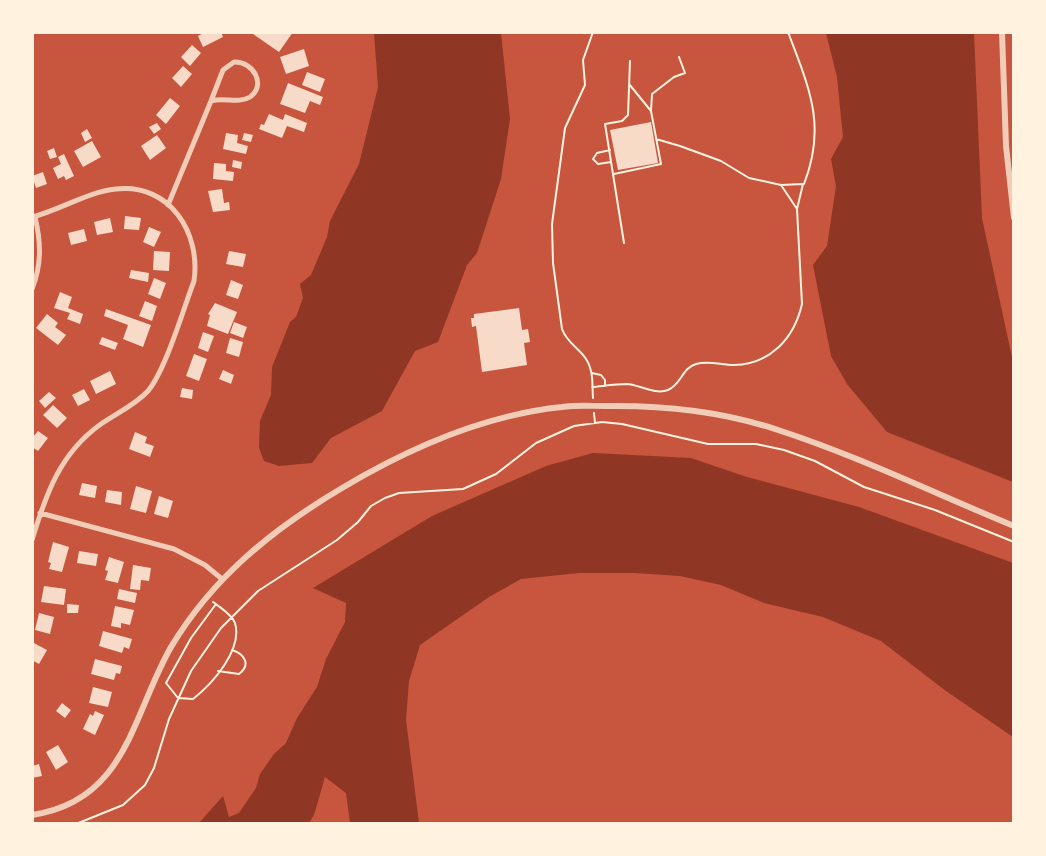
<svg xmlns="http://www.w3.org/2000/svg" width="1046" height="856" viewBox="0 0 1046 856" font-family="Lato,sans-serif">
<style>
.water{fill:#8f3625}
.building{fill:#f7dbc8}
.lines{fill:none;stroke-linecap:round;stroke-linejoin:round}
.path{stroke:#fff3e0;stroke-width:2}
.minor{stroke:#f1ccb7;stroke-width:5}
.tertiary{stroke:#f1ccb7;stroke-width:6}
</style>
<rect width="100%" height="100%" fill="#c8553d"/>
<path class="water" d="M374 33H501L510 119 501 179 477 253 467 265 438 342 415 351 382 411 331 438 312 463 279 466 264 461 259 448 260 421 271 395 272 367 290 322 296 317 303 298 300 284 311 275 327 237 330 221 359 164 378 87Z
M826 33H974L982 218 1013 362V482L887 432 847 384 831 356 813 265 827 246 836 186 831 159 843 137 837 77Z
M593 453 691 458 747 477 859 507 1013 563V737L946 691 881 641 823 617 764 603 721 585 680 576 635 573H579L521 579 489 597 420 645 409 681 406 720 419 823H350L346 793 325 777 314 815 309 823H199L223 796 229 817 239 813 256 788 260 774 274 754 286 743 297 718 317 687 326 659 345 622 346 603 313 588 432 516 546 466Z"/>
<path class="building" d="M205 32H221L223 37 203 47 198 36Z
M255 32H293L279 52 253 34Z
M192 45 201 53 190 66 181 57Z
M304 49 309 66 286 74 280 57Z
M183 66 192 74 181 87 172 78Z
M307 72 325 79 320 92 302 85Z
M288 83 323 97 320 105 310 101 305 113 280 104Z
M170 98 180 106 166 124 156 115Z
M269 114 283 120 285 114 307 123 304 132 287 126 282 138 259 129 261 124 264 125Z
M651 122 658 163 618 170 610 130Z
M157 123 161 129 154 134 149 127Z
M87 129 92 138 85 142 81 133Z
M226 133 238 135 237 143 248 146 246 154 223 149Z
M244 133 253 135 251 142 242 140Z
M157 135 166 148 150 160 141 146Z
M92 141 101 157 83 167 74 151Z
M54 148 57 157 50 159 47 151Z
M64 154 74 176 66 180 64 176 58 179 53 168 61 164 58 157Z
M233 160 242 162 241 169 232 167Z
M214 163 226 164V171L234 172 233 181 213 179Z
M43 172 47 184 36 188 32 176Z
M222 189 224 203 229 202 230 210 213 212 208 191Z
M125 216 141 218 139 230 124 229Z
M110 218 113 232 97 235 94 222Z
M149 227 161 232 154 247 143 242Z
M84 229 87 241 71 245 68 233Z
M154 251 170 252 169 271 153 270Z
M229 251 246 254 243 267 226 264Z
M131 270 149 273 148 282 129 278Z
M154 278 166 283 160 299 148 294Z
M231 280 243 285 238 299 226 295Z
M60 292 72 297 68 308 83 314 80 324 67 319 70 313 54 308Z
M145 301 157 306 152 321 139 316Z
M215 303 237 312 228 334 207 326 210 315 208 314Z
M519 308 522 330 528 329 530 342 524 343 527 365 482 372 476 326 472 327 471 318H474V314Z
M106 309 151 325 143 347 123 339 128 325 104 316Z
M47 314 58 323 55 327 66 335 58 345 36 328Z
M234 322 247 327 243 338 230 333Z
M203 332 214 336 208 352 198 348Z
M102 337 118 343 115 350 99 344Z
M230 338 243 342 239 357 226 353Z
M194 354 207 359 199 381 186 376Z
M223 370 234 375 231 384 219 379Z
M110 371 116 384 96 394 90 381Z
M182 388 193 390 192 399 180 397Z
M84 389 90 400 78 406 72 395Z
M49 392 56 398 45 408 39 401Z
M53 405 67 418 57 428 43 415Z
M38 431 48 438 38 451 32 447V438Z
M135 432 147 437 145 443 154 446 150 457 129 449Z
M82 483 97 486 95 498 79 495Z
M136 486 152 491 146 513 130 509Z
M107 490 122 492 121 505 105 502Z
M159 496 173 501 168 518 154 514Z
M53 542 69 547 62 572 49 569 51 563 48 562Z
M79 551 98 554 96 566 77 563Z
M109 557 124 562 118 583 105 580 108 571 105 570Z
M133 565 151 568 149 581 141 580 140 590 130 589Z
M44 586 66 589 64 605 41 602Z
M119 589 137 593 135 603 117 599Z
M67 604 79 605 78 613H67Z
M115 606 134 610 130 625 121 623V628L111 626Z
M39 613 54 617 50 634 35 630Z
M103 631 132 639 129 649 124 647 122 653 99 646Z
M32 642 47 650 39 664 32 660Z
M95 659 122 666 120 674 116 673 114 680 91 674Z
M93 687 112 692 108 707 89 703Z
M62 703 71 710 65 718 56 711Z
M95 711 104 715 95 735 83 729 90 714 93 716Z
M58 745 68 762 56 770 46 752Z
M39 764 42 776 32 778V766Z"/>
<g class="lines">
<path class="path" d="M788 32C809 88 827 125 804 184
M1013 32 1014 59
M651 111 652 94 674 77 685 73 679 57
M656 139 680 146 721 161 749 178 781 185 803 184 797 209
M610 150 597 153 593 159 598 164 611 162
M614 174 661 164 651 111 629 84
M624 243 605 124 622 121 628 115 630 61
M592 373 601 375 605 380V386
M592 387C603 386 616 384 627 384 640 385 655 395 668 390 681 385 682 368 696 364 708 360 721 365 734 365 770 364 794 339 802 304L797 209 781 185
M593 398C592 386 594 371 586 359 579 348 567 343 562 329L553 263 552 224 565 128 585 85 583 60 593 32
M594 413 595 423
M213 602 216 604 191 638 166 683 178 698 193 699C212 684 243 650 235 623 232 615 222 609 216 604
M218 671 239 674C251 665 245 654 232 650
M76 824 123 805 145 785 154 768 169 719 191 671 221 628 258 591 337 540 358 522 371 506 385 498 399 493 463 489 496 474 536 443 574 426 602 422 622 424 708 444H756L784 450 815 461 864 487 935 510 1014 542"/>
<path class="minor" d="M234 62C253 61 267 85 250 97 239 104 224 97 211 101L223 70Z
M168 205 211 101
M32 217C60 210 87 192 116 189 170 183 201 233 194 281 183 310 166 369 148 391 135 405 117 413 101 424 60 453 46 494 32 540
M32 289C42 264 41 242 35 217
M40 513 174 549 205 565 222 579"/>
<path class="tertiary" d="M1002 32 1006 146 1014 218
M32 815C127 801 132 715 171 647 213 577 273 529 342 488 409 448 484 415 562 407 576 405 590 406 604 406 663 405 722 411 778 430 858 456 936 494 1014 526"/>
</g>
<rect width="1046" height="856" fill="none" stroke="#fff3e0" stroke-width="68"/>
</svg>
